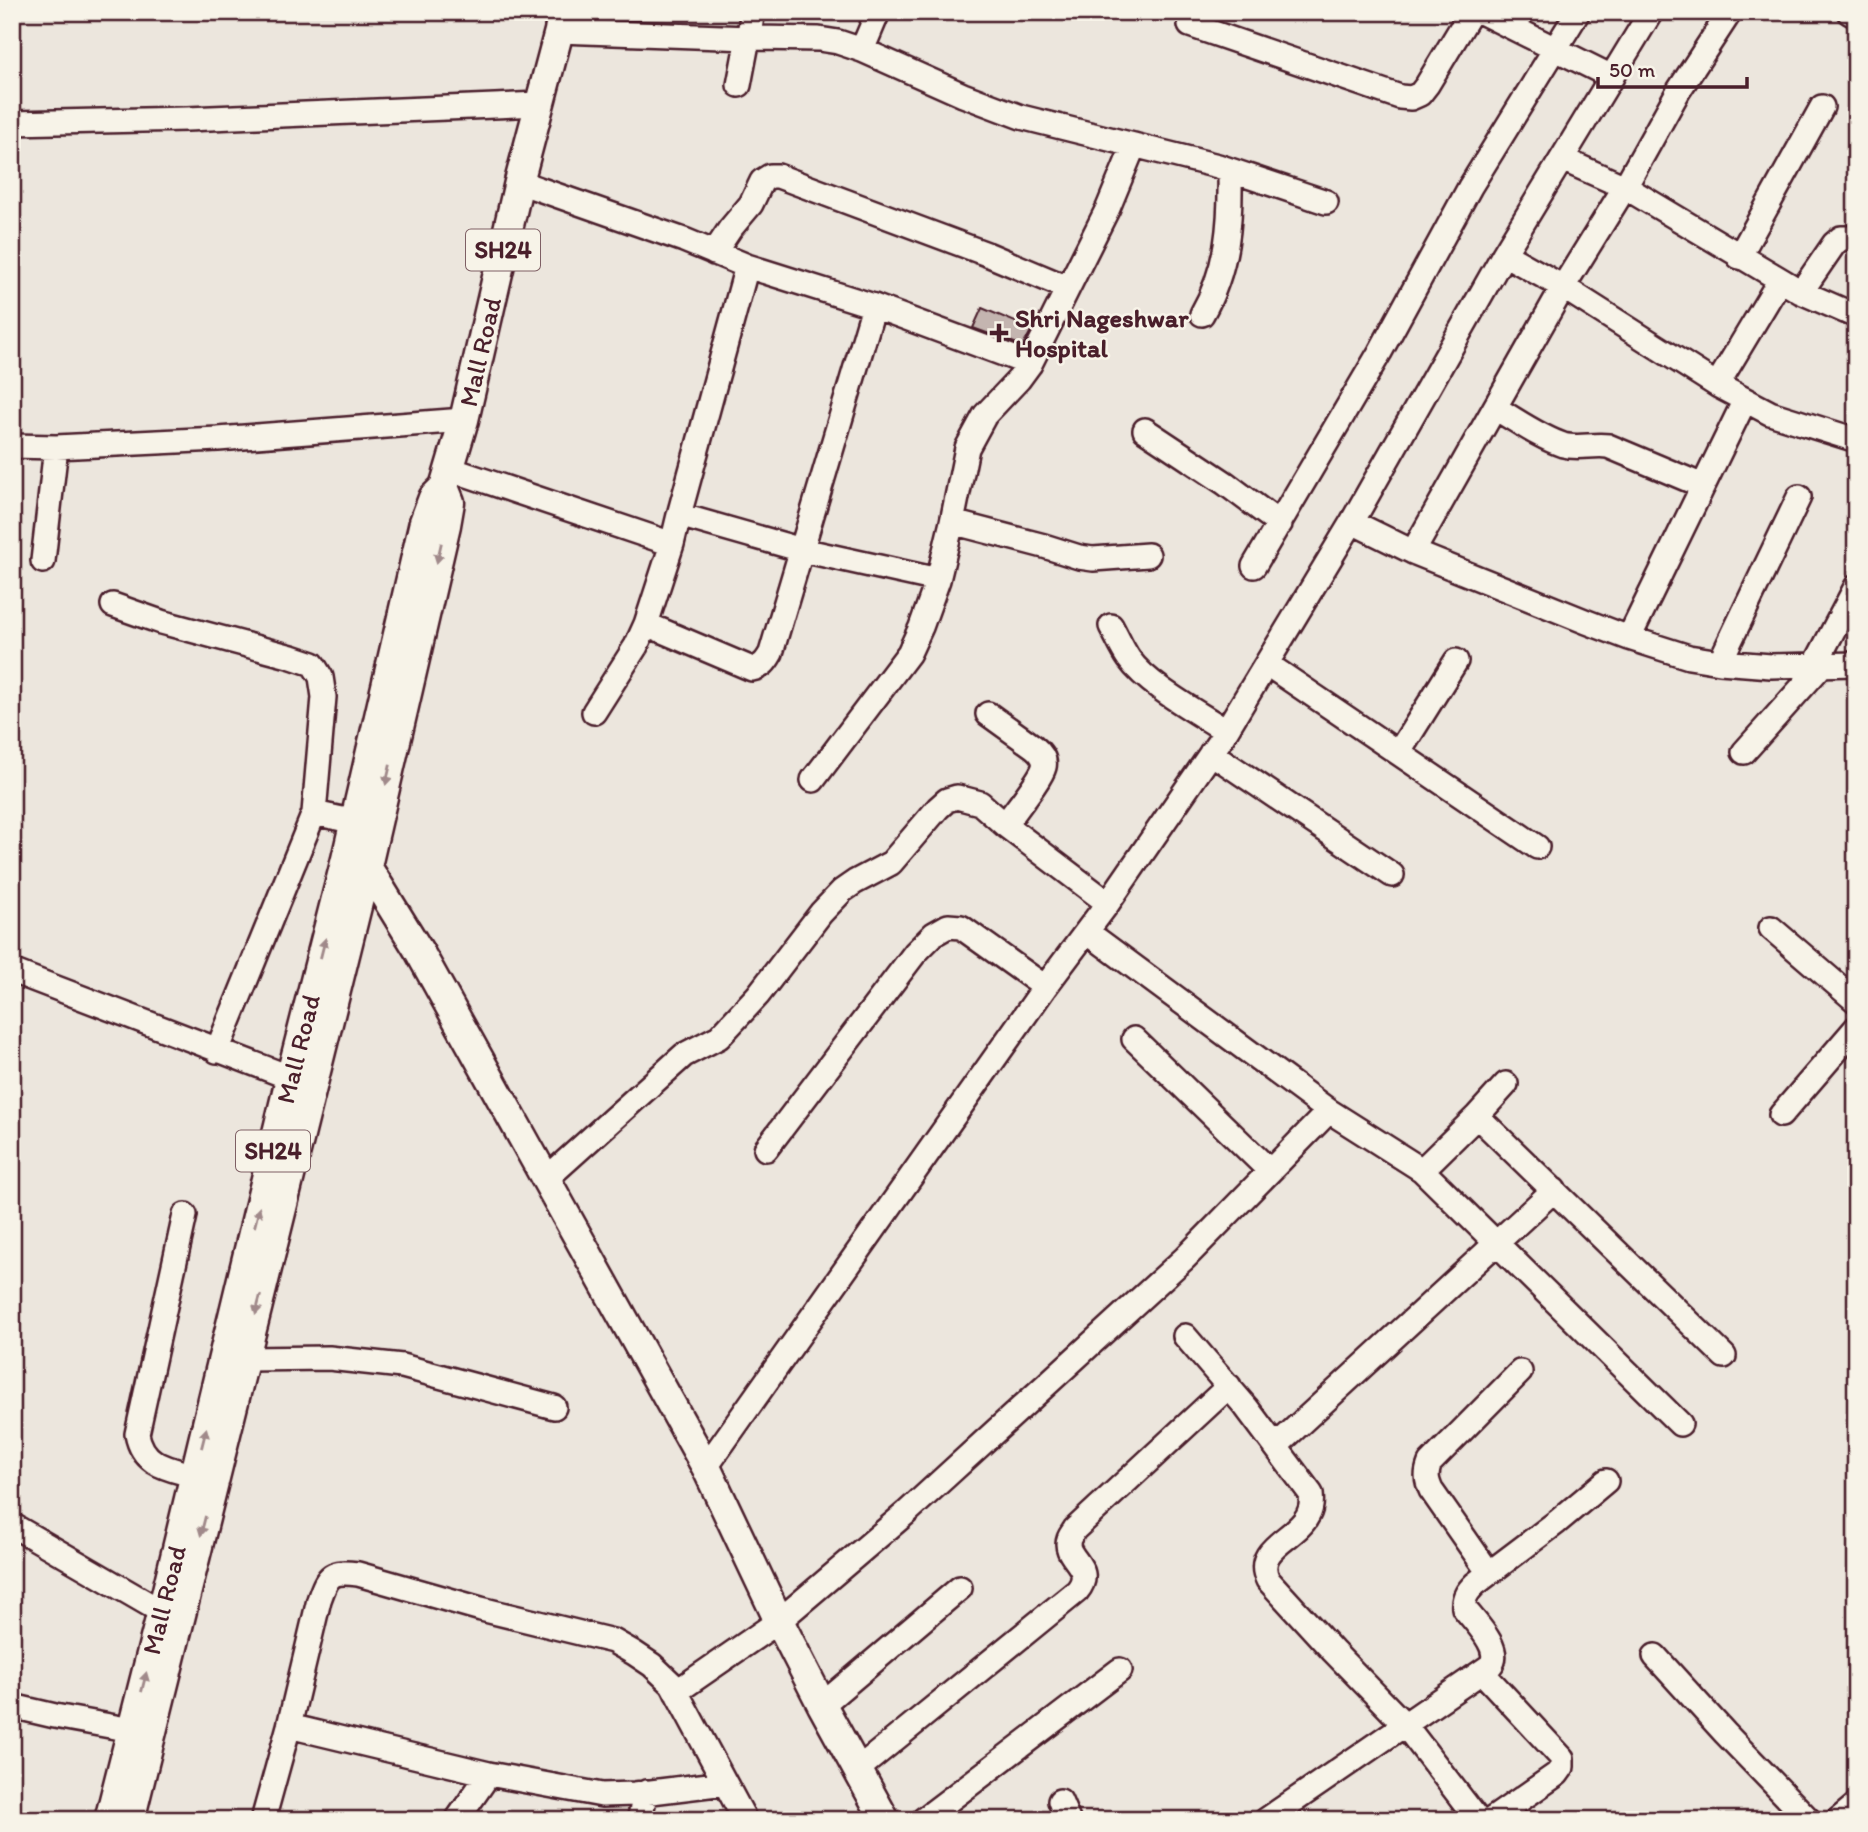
<svg xmlns="http://www.w3.org/2000/svg" width="1868" height="1832" viewBox="0 0 1868 1832" font-family="Itim,sans-serif">
<style>
.building{fill:#c4b5b0;stroke:#4a1f2b;stroke-width:2}
.lines{fill:none;stroke-linecap:round;stroke-linejoin:round}
.minor-casing{stroke:#4a1f2b;stroke-width:28}
.major-casing{stroke:#4a1f2b;stroke-width:33}
.minor{stroke:#f7f3e8;stroke-width:23}
.major{stroke:#f7f3e8;stroke-width:28}
.oneway{fill:#a0898a}
.poi-dot{fill:#4a1f2b;stroke:#f7f3e8;stroke-width:2.5}
.labels{text-anchor:middle;stroke-width:5;stroke-linejoin:round;paint-order:stroke}
.shield{fill:#f7f3e8;stroke:#7e5f64;stroke-width:2}
.shield-label{font-size:24px;font-weight:bold;fill:#4a1f2b}
.poi-label{font-size:26px;font-weight:bold;fill:#4a1f2b;stroke:#f7f3e8;text-anchor:start}
.street-label{font-size:26px;fill:#4a1f2b;stroke:#f7f3e8}
</style>
<rect width="100%" height="100%" fill="#ece6dd"/>
<filter id="ink" filterUnits="userSpaceOnUse"><feTurbulence type="fractalNoise" baseFrequency=".0143" numOctaves="2"/><feDisplacementMap in="SourceGraphic" scale="14" xChannelSelector="R" yChannelSelector="G"/><feConvolveMatrix kernelMatrix="1 2 1 2 8 2 1 2 1" color-interpolation-filters="sRGB"/></filter>
<g filter="url(#ink)">
<path class="building" d="M982 308 1032 329 1023 346 973 328Z"/>
<g class="lines">
<defs>
<path id="minor" d="M1481 12 1612 77
M1849 12 1856 16
M1190 25 1400 97 1411 98 1420 94 1427 85 1471 12
M559 31 749 38 819 39 838 42 862 50 963 95 1021 117 1218 166 1326 202
M862 50 878 12
M739 85 753 12
M12 123 187 119 539 104
M1562 159 1625 187 1801 292 1856 316
M519 182 684 240 747 266 874 306 1030 364
M714 253 730 229 751 204 762 181 770 176H778L987 254 1068 288
M1504 254 1563 287 1717 385 1770 413 1856 440
M1739 257 1822 107
M1801 292 1834 244 1841 238H1856
M1202 314C1228 269 1231 222 1230 171
M1717 385 1780 280
M1495 408C1516 420 1539 437 1563 445 1578 449 1593 444 1608 446L1703 486
M1145 430 1225 483 1280 524
M12 446 56 447 218 439 464 420
M450 469 672 544
M679 515 802 550 938 580
M952 522 1044 546 1079 557 1093 559 1148 555
M1352 522 1413 552 1587 622 1629 638 1689 657 1720 662 1771 666 1856 664
M1413 552 1563 287 1625 187 1679 90 1730 12
M43 561 56 447
M1254 566 1380 352 1470 187 1578 12
M113 605 161 622 292 657 313 664 321 677 324 697 314 813 217 1051
M646 624 752 669C762 667 766 662 771 653L874 306
M1111 626C1117 637 1122 649 1129 659 1148 686 1199 713 1226 731
M1629 638 1745 400
M1720 662 1799 497
M1267 664 1537 847
M1815 665 1856 587
M594 712 636 646 646 624 672 544 679 515 747 266
M988 714 1034 747C1040 752 1046 759 1044 767 1041 779 1013 813 1005 825
M1399 752 1456 661
M1744 752 1823 664
M1211 753 1392 875
M813 780 909 653 921 627 938 580 952 522 967 448 985 415 1019 379 1030 364 1108 208 1134 145
M314 813 370 825
M1771 928 1856 1001
M1087 932 1329 1111 1422 1170 1680 1424
M12 971 307 1084
M1134 1039 1270 1171
M1781 1115 1856 1028
M1477 1116 1724 1356
M766 1149 915 953 934 934 948 926 961 927 1045 987
M1422 1170 1477 1116 1506 1084
M546 1179 684 1055 719 1037 758 995 821 913 842 891 855 882 891 863 938 808 947 800 957 797 980 803 1005 825 1108 903
M185 1215 137 1434C143 1466 168 1468 195 1476
M1185 1336 1246 1407 1311 1494C1312 1502 1312 1508 1308 1515 1297 1539 1252 1548 1268 1580L1333 1651 1405 1725 1478 1820
M244 1359 329 1358 402 1366 554 1407
M1276 1446 1554 1190
M706 1467 1045 987 1108 903 1221 739 1352 522 1504 254 1651 12
M12 1525 176 1620
M1489 1573 1431 1490C1426 1479 1426 1473 1430 1463L1520 1372
M1655 1656 1725 1733 1809 1820
M1482 1672 1562 1758V1767L1557 1774 1491 1820
M676 1692 779 1621 906 1513 1185 1258 1329 1111
M822 1705 960 1588
M12 1706 55 1716 132 1730
M289 1726 489 1774 602 1795 635 1794 725 1783
M857 1770 1077 1591C1097 1567 1062 1558 1069 1539 1069 1537 1074 1531 1075 1529L1229 1386
M1060 1801 1068 1820
M263 1820 289 1726 319 1600C328 1574 331 1571 358 1574L481 1609 613 1641 634 1653 652 1665 672 1684 745 1820
M457 1820 489 1774
M639 1820 646 1792
M923 1820 1120 1670
M1266 1820 1490 1666C1504 1650 1474 1621 1464 1608 1463 1597 1468 1591 1475 1584L1557 1522 1606 1481
M1838 1820 1856 1805"/>
<path id="major" d="M361 857 419 951 706 1467 779 1621 822 1705 885 1820
M109 1820 162 1611 290 1079 346 859 424 522 433 498 444 487 464 420 519 182 559 31 562 12
M130 1820 367 866 446 525 450 502 444 487"/>
</defs>
<use href="#minor" class="minor-casing"/>
<use href="#major" class="major-casing"/>
<use href="#minor" class="minor"/>
<use href="#major" class="major"/>
</g>
<defs><path id="oneway-solid" d="M-6-.8H1V-3.2L6.5 0L1 3.2V.8H-6Z" transform="scale(1.75)"/></defs>
<g class="oneway">
<use href="#oneway-solid" transform="translate(439 553) rotate(103)"/>
<use href="#oneway-solid" transform="translate(388 775) rotate(103)"/>
<use href="#oneway-solid" transform="translate(323 948) rotate(-76)"/>
<use href="#oneway-solid" transform="translate(257 1217) rotate(-76)"/>
<use href="#oneway-solid" transform="translate(258 1305) rotate(104)"/>
<use href="#oneway-solid" transform="translate(204 1438) rotate(-76)"/>
<use href="#oneway-solid" transform="translate(203 1526) rotate(104)"/>
<use href="#oneway-solid" transform="translate(144 1682) rotate(-76)"/>
</g>
</g>
<path class="poi-dot" d="M995.5 322.5h7v7h7v7h-7v7h-7v-7h-7v-7h7z"/>
<g class="labels">
<g class="shield">
<rect x="466" y="229.5" width="74" height="41" rx="5"/>
<rect x="236" y="1130.5" width="74" height="41" rx="5"/>
</g>
<g class="shield-label">
<text x="503" y="258">SH24</text>
<text x="273" y="1159">SH24</text>
</g>
<g class="poi-label">
<text x="1015" y="327">Shri Nageshwar<tspan x="1015" dy="30">Hospital</tspan></text>
</g>
<g class="street-label">
<text transform="translate(480 352) rotate(-77)" y="9">Mall Road</text>
<text transform="translate(298 1049) rotate(-76)" y="9">Mall Road</text>
<text transform="translate(164 1600) rotate(-76)" y="9">Mall Road</text>
</g>
</g>
<rect width="1868" height="1832" fill="none" stroke="#f7f3e8" stroke-width="42"/>
<rect x="21" y="21" width="1826" height="1790" fill="none" stroke="#4a1f2b" stroke-width="2.5" filter="url(#ink)"/>
<path d="M1598 77v10h149v-10" fill="none" stroke="#4a1f2b" stroke-width="3.5"/>
<text x="1609" y="77" font-size="21" fill="#4a1f2b" stroke="#f7f3e8" stroke-width="5" paint-order="stroke">50 m</text>
</svg>
